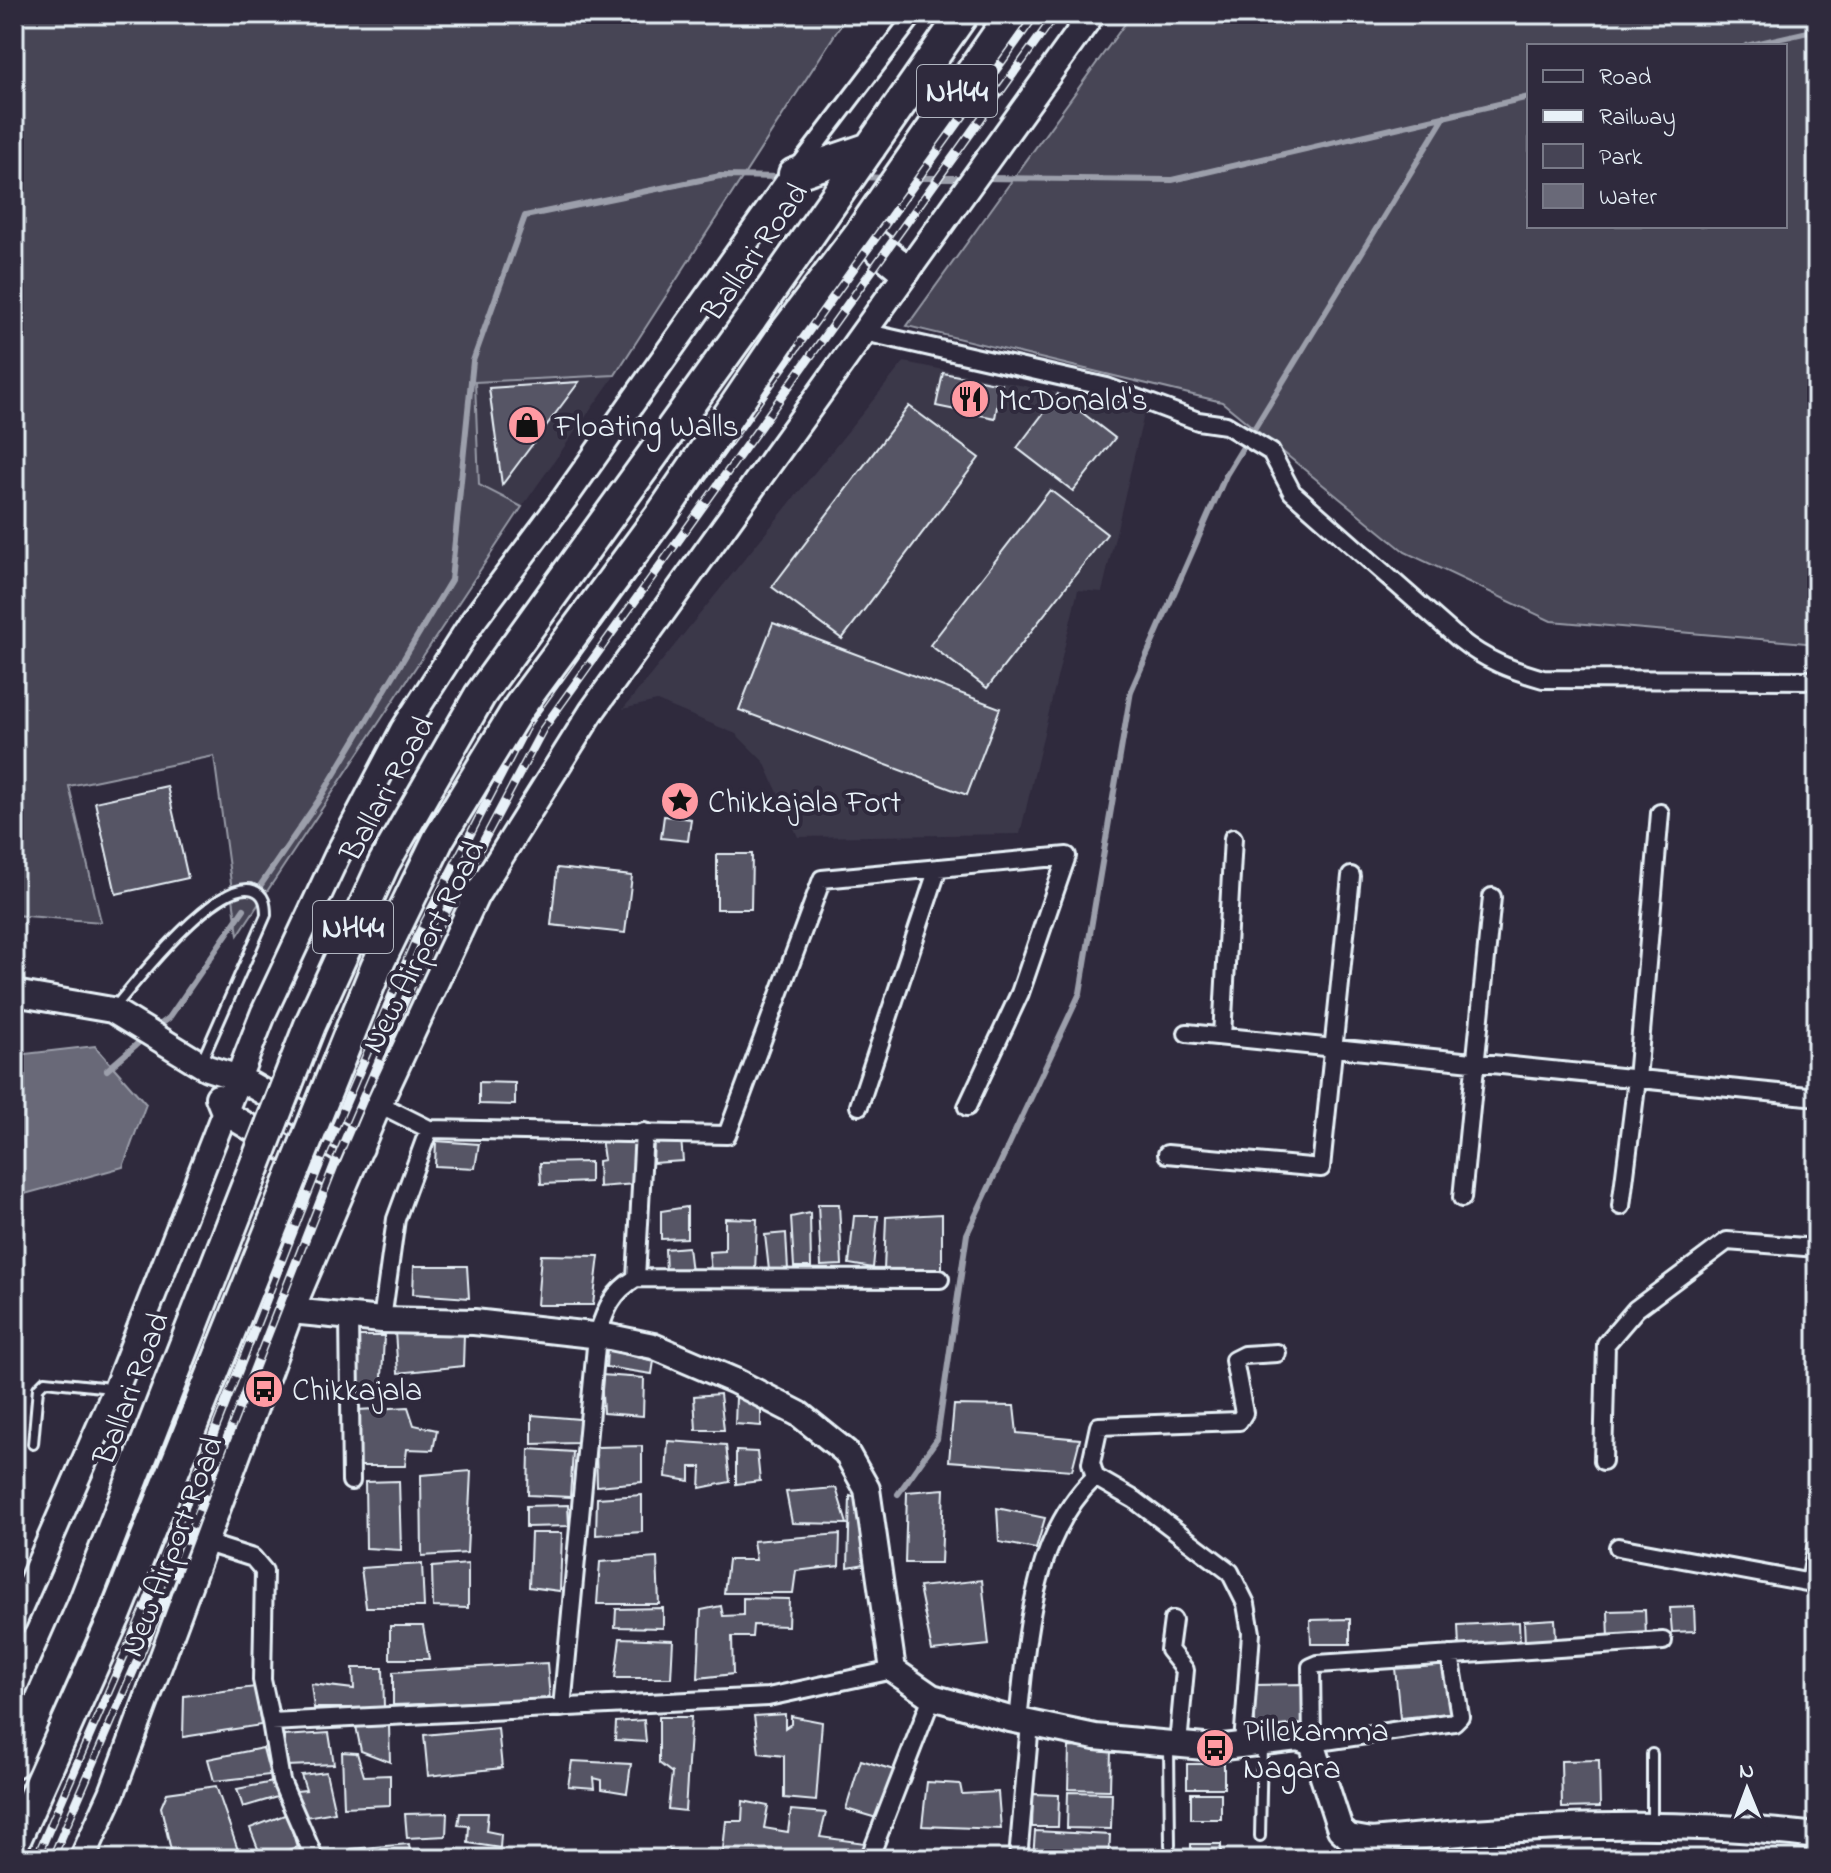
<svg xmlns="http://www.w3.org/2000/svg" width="1831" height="1873" viewBox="0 0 1831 1873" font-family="'Indie Flower',sans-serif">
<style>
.built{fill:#3b3749}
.green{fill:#464455;stroke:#979aa6;stroke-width:2;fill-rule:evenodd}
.water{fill:#696978;stroke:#9c9fab;stroke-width:2}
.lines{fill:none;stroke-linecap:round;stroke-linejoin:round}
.stream{stroke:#9c9fab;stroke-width:6}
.building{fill:#575565;stroke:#e8f1f8;stroke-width:2}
.lane-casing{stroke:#e8f1f8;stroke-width:14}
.street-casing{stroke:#e8f1f8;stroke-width:22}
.secondary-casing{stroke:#e8f1f8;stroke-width:30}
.highway-casing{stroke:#e8f1f8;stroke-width:36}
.lane{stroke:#2f2a3d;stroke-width:8}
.street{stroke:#2f2a3d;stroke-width:16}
.secondary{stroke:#2f2a3d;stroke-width:24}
.highway{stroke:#2f2a3d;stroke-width:30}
.rail-casing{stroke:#e8f1f8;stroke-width:9}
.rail{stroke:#2f2a3d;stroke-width:6;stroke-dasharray:18;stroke-linecap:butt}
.highway-bridge-casing{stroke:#e8f1f8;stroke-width:36;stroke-linecap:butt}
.highway-bridge{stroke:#2f2a3d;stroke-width:30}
.labels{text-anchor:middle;stroke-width:8;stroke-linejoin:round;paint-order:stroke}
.shield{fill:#2f2a3d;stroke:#b0b5c0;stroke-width:2}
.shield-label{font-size:30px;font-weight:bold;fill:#e8f1f8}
.street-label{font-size:32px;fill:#e8f1f8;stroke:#2f2a3d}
.poi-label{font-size:32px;fill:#e8f1f8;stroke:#2f2a3d;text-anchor:start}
</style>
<rect width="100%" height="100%" fill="#2f2a3d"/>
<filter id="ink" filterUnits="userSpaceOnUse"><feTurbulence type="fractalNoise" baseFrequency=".0125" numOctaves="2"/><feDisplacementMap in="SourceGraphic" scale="16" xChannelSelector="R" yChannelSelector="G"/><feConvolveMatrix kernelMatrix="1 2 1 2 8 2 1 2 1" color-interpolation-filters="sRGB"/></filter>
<g filter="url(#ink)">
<path class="built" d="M904 362 1145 410 1102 592 1078 590 1020 834 798 837 764 762 736 734 657 701 623 709Z
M615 375 522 507 479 486 475 381Z"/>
<path class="green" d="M14 14H848L615 375 475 382 479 485 522 507 238 935 214 756 69 786 101 922 14 915Z
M1132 14H1817V644L1551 621 1405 552 1222 402 907 326ZM1529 46H1785V226H1529Z"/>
<path class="water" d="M95 1046 146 1104 123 1167 14 1197V1050L25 1054Z"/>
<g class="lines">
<path class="stream" d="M1746 46 1817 30
M862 177 886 178
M910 178H966
M982 178 1172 180 1529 97
M260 886 319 800 451 580 473 361 525 216 720 176 782 177
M156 1028 169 1018 244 909
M107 1070 144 1038
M898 1494 937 1439 967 1234 1080 993 1131 691 1226 475 1445 116"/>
</g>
<path class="building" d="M943 373 1001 384 995 418 936 406Z
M579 382 502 485 489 388Z
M1058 394 1115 438 1073 491 1017 448Z
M909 406 979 458 842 639 772 587Z
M1050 490 1107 534 987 688 930 645Z
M773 623 1000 708 967 795 739 710Z
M167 786 188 878 116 894 95 802Z
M664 816 691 819 688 841 661 838Z
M717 854H752L751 909H717Z
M557 868 632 876 625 933 551 925Z
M479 1082 515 1083V1105L479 1104Z
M601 1138 636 1139 635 1184 599 1187 598 1161 604 1160Z
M681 1139 683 1161 653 1163 654 1140Z
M436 1141 479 1144 475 1168 435 1166Z
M590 1162V1182L541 1184 540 1163Z
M818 1204H839L842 1265 821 1266Z
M687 1207V1238L661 1239V1211Z
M810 1213 811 1267H794L791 1217Z
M942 1214V1272L884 1271 886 1217Z
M854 1216H878L873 1268 849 1264Z
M725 1218 757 1219 755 1273 711 1272 709 1252 725 1251Z
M786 1233 788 1270H769L765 1235Z
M688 1247 691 1272 666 1273 665 1249Z
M541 1255 599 1256 593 1305H537Z
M414 1266H467L469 1298 413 1294Z
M395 1332 464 1333 463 1366 398 1373Z
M359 1336H384L381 1399 358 1400Z
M607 1350 654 1361 652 1374 606 1367Z
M601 1375 644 1378 643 1416 603 1413Z
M720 1394 724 1430H696L694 1396Z
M736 1397 761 1402V1426L735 1424Z
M954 1405 1014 1406 1017 1433 1080 1439 1072 1470 949 1461Z
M408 1407 414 1425 437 1430 433 1450 407 1449 405 1466H358V1410Z
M532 1415 579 1419V1443L532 1444Z
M668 1441 726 1445 730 1482 700 1488 701 1467H690V1481L666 1477Z
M642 1446V1482L597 1486 596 1447Z
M529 1449 573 1452 570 1497 528 1495Z
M736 1451 757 1452 760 1481 736 1484Z
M471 1471 467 1553 422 1556 421 1475Z
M399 1481 401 1550 366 1548 365 1482Z
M836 1488 847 1524 792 1523 786 1492Z
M944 1489 941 1563H905L907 1492Z
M642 1495V1532L596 1535 597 1498Z
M850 1496 860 1499 871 1563 848 1567Z
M568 1505 569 1526 526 1527V1506Z
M997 1508 1045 1518 1036 1549 999 1542Z
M531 1533H562L560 1591 529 1587Z
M840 1534 839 1566 796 1571 793 1593H724L728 1560H756L753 1541Z
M657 1558 659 1604H597L600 1562Z
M422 1564 424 1607H366L361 1568Z
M468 1564V1608L433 1607 432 1567Z
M982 1580 989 1645 932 1651 919 1587Z
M743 1598 789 1599 788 1626 753 1625 752 1637H732L733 1674 698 1678 701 1610 721 1606 723 1616 743 1615Z
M1694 1607 1695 1631 1672 1632 1670 1608Z
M663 1608V1628L615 1627 616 1609Z
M1645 1610 1646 1638 1609 1639 1608 1611Z
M1350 1619V1644H1311L1310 1620Z
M1555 1619 1556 1642 1525 1644 1524 1621Z
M1519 1622 1520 1645 1459 1648 1458 1625Z
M390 1626H423L429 1659H390Z
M620 1638 673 1640 671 1678H615Z
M547 1663 550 1700 393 1705V1672Z
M1448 1663 1453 1713 1400 1718 1395 1668Z
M353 1668H383L384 1708H314L311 1684 354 1689Z
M1303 1684 1304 1730 1255 1731 1254 1685Z
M255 1687 261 1725 183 1737 184 1696Z
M785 1714V1728L791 1724V1716L822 1722 816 1801 784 1798V1756L759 1753 754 1716Z
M659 1717H691L685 1811 668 1809 672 1773 659 1763Z
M644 1720 646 1742 615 1740 616 1722Z
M389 1725 390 1762 361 1751 356 1726Z
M498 1728 502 1768 428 1776 424 1735Z
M329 1733 334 1764 287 1766 284 1736Z
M1069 1747 1111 1748 1110 1790 1068 1789Z
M263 1748 270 1775 214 1781 208 1759Z
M342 1752 357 1753 364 1776 390 1775V1805L344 1807Z
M861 1760 897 1771 880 1819 846 1809Z
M1599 1760 1600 1807 1562 1808 1561 1761Z
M572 1761 631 1764 627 1793 602 1789V1780L594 1778 595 1788 568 1786Z
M1187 1764H1224V1788H1187Z
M326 1772 335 1812 306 1817 295 1791 306 1790 301 1775Z
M273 1782 277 1797 243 1807 237 1789Z
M927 1782 960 1784 962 1794 998 1792 1001 1829 922 1826Z
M216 1786 241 1859H173L161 1807 167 1793Z
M1068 1792 1112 1793 1111 1829 1067 1828Z
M1191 1793H1221V1819H1191Z
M1033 1794 1059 1795 1058 1827H1032Z
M743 1801 768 1806 764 1828 788 1832 791 1810 826 1813 820 1837 865 1843 860 1859H668L670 1850 722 1859 726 1821H742Z
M447 1813 446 1836 407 1838 405 1814Z
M460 1813H488L486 1831 501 1834 500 1848 468 1843 469 1826 458 1825Z
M287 1814 297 1847 262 1859 250 1828Z
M1035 1831 1110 1835 1109 1859H1033Z
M409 1844 411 1859H352L351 1849Z
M1191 1844H1221V1859H1191Z
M1144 1854H1181V1859H1144Z"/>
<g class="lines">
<defs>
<path id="lane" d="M115 1007C136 981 218 878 253 890 265 894 266 905 266 915L201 1063
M33 1444 38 1388 45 1381 111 1388
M1169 1748 1170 1845
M1652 1822V1754
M1260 1836 1262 1747"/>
<path id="street" d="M797 169 915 14
M864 332 1107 387 1198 421 1226 425 1271 452 1292 492 1459 639C1485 660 1511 670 1543 679L1817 680
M1187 1033 1817 1097
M1222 1036 1233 838
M379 1104 429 1129 727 1135 822 879 1067 856 1020 993 967 1107
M859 1106 938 868
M1167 1154 1321 1168 1351 876
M1462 1198 1492 897
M1621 1206 1637 1079 1660 813
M636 1278 644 1132
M349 1317 351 1481
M382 1320 396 1219 429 1129
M1603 1461 1606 1344 1636 1309 1727 1241 1817 1248
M206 1543 253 1558 264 1571 262 1680 271 1722 768 1697 893 1670
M1618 1547 1817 1584
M1810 1583 1817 1543
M1173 1620 1169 1650 1185 1670 1178 1744
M1450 1655 1460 1716 1454 1722 1312 1743 1311 1667 1318 1664 1663 1641
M562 1708 597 1336C606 1309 611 1293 636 1278L940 1279
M1018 1721C1027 1639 1031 1538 1095 1477
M271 1722 281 1781 315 1859
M1243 1744 1251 1633 1246 1604 1230 1572 1135 1500 1095 1477 1091 1463 1099 1426 1239 1421 1244 1413 1234 1360 1244 1355 1277 1353
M869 1859 932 1697
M1018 1859 1030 1724"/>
<path id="secondary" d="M14 993 112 1010 207 1068 239 1078 361 1148
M218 1097 224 1112 345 1184
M291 1311 382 1320 474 1322 610 1337 653 1346 735 1381 799 1414 846 1452 867 1489 893 1670 932 1697 1010 1719 1095 1737 1215 1748 1298 1738 1312 1743 1340 1829 1349 1837 1372 1841C1520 1826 1669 1818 1817 1836
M14 1621 116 1389 264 1012 337 856 403 730 473 621 565 498 794 174
M82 1859 112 1793 291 1311 379 1104 476 896 592 711 1092 14"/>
<path id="highway" d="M794 174 870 148
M860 233 905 270
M750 320 963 14
M783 335 860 233 1012 14
M14 1762 84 1603
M14 1842 115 1616"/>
</defs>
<use href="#lane" class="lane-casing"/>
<use href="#street" class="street-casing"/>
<use href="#secondary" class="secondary-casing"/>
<use href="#highway" class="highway-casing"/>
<use href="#lane" class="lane"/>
<use href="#street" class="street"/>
<use href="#secondary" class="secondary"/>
<use href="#highway" class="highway"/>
<defs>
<path id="rail" d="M36 1859 147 1603 322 1158 417 937 529 721 1036 14
M52 1859 160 1609 336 1161 430 942 543 729 1056 14"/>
</defs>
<use href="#rail" class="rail-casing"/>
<use href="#rail" class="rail"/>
<defs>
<path id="highway-bridge" d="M84 1603 310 1025 384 863 480 695 750 320
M115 1616 376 968 439 838 519 707 663 512 783 335"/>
</defs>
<use href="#highway-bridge" class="highway-bridge-casing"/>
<use href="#highway-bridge" class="highway-bridge"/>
</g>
</g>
<defs>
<symbol id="restaurant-disc" viewBox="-11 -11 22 22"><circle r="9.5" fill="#ff9aa2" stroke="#2f2a3d"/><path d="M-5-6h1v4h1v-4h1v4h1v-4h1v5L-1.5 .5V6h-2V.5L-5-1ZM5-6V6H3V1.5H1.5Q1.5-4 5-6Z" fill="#111"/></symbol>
<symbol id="shop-disc" viewBox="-11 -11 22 22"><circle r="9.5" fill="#ff9aa2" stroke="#2f2a3d"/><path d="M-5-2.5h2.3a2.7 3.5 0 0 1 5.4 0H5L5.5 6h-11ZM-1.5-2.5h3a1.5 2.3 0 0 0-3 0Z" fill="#111"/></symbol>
<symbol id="sight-disc" viewBox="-11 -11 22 22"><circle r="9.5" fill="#ff9aa2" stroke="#2f2a3d"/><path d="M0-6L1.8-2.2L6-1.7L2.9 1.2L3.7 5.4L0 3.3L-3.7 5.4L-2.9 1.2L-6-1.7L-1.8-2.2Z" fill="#111"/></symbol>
<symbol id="bus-disc" viewBox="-11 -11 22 22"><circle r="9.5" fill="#ff9aa2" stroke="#2f2a3d"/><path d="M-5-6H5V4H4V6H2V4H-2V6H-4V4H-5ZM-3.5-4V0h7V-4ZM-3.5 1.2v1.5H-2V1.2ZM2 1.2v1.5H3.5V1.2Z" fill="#111"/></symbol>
</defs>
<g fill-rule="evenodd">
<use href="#restaurant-disc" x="948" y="377" width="44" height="44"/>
<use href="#shop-disc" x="505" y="403" width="44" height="44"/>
<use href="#sight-disc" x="658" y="779" width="44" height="44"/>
<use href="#bus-disc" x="242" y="1367" width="44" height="44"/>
<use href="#bus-disc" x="1193" y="1726" width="44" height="44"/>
</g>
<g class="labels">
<g class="shield">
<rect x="917" y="65" width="80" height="52" rx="6"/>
<rect x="313" y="901" width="80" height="52" rx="6"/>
</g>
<g class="shield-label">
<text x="957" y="101">NH44</text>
<text x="353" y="937">NH44</text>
</g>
<g class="street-label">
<text transform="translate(754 251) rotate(-55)" y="11">Ballari Road</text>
<text transform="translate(386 788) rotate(-61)" y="11">Ballari Road</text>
<text transform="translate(422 946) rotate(-63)" y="11">New Airport Road</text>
<text transform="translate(130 1388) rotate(-69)" y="11">Ballari Road</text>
<text transform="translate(171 1546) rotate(-69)" y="11">New Airport Road</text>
</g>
<g class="poi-label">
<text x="998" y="410">McDonald's</text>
<text x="555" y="436">Floating Walls</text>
<text x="708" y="812">Chikkajala Fort</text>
<text x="292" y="1400">Chikkajala</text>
<text x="1243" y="1741">Pillekamma<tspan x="1243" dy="37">Nagara</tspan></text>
</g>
</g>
<rect width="1831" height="1873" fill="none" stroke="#2f2a3d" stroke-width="48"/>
<rect x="24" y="24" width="1783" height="1825" fill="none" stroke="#e8f1f8" stroke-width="3" filter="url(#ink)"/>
<rect x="1527" y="44" width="260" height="184" fill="#2f2a3d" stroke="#797a88" stroke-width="2"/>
<rect x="1543" y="70" width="40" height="12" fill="#2f2a3d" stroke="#797a88" stroke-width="2"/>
<text x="1599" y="84" font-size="24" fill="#e8f1f8">Road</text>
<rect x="1543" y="110" width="40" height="12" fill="#e8f1f8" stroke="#797a88" stroke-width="2"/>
<text x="1599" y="124" font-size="24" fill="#e8f1f8">Railway</text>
<rect x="1543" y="144" width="40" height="24" fill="#464455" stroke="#797a88" stroke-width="2"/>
<text x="1599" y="164" font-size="24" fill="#e8f1f8">Park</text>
<rect x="1543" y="184" width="40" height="24" fill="#696978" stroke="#797a88" stroke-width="2"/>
<text x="1599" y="204" font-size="24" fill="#e8f1f8">Water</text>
<g transform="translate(1747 1789) rotate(359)" stroke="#2f2a3d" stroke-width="6" paint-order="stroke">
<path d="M0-6L14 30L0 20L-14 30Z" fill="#e8f1f8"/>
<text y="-12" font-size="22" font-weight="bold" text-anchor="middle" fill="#e8f1f8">N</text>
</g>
</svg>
